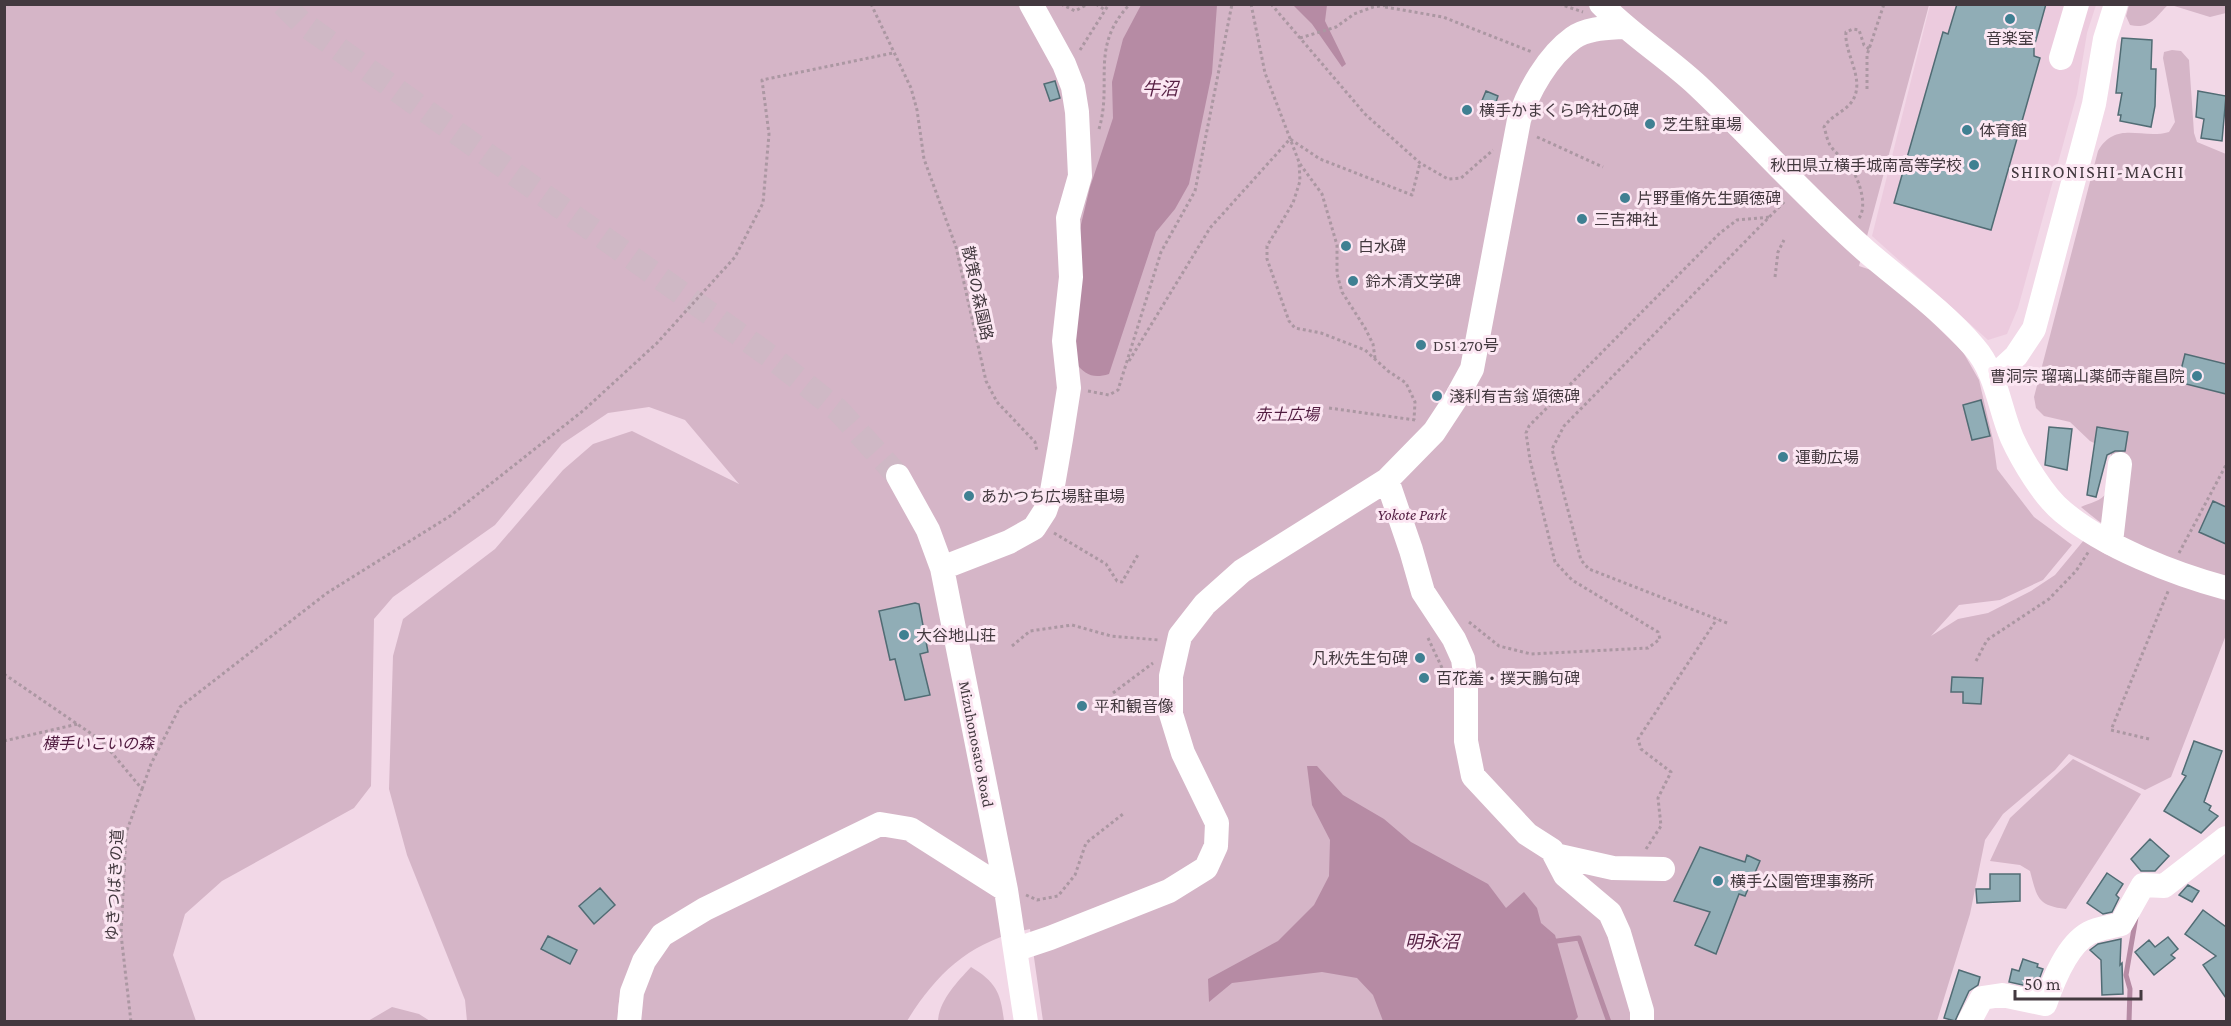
<svg xmlns="http://www.w3.org/2000/svg" width="2231" height="1026" viewBox="0 0 2231 1026" font-family="'Crimson Pro','Noto Sans JP',serif">
<style>
.built{fill:#eccbde}
.green{fill:#d5b5c7}
.water{fill:#b68ba4}
.lines{fill:none;stroke-linecap:round;stroke-linejoin:round}
.stream{stroke:#b68ba4;stroke-width:5}
.building{fill:#90adb6;stroke:#516c74;stroke-width:1.5}
.minor-tunnel{stroke:#cfb8c5;stroke-width:24;stroke-dasharray:24 12;stroke-linecap:butt}
.path{stroke:#ab97a2;stroke-width:3;stroke-dasharray:3 3;stroke-linecap:butt}
.minor{stroke:#fff;stroke-width:24}
.poi-dot{fill:#3f8092;stroke:#fce7f3;stroke-width:2}
.labels{text-anchor:middle;stroke-width:6;stroke-linejoin:round;paint-order:stroke}
.poi-label{font-size:16px;fill:#43393f;stroke:#fce7f3;text-anchor:start}
.street-label{font-size:16px;fill:#43393f;stroke:#fce7f3}
.park-label{font-size:16px;font-style:italic;fill:#511c40;stroke:#fce7f3}
.water-label{font-size:18px;font-style:italic;fill:#582245;stroke:#fce7f3}
.neighbourhood-label{font-size:18px;letter-spacing:1.5px;fill:#43393f;stroke:#fce7f3}
</style>
<rect width="100%" height="100%" fill="#f2d8e7"/>
<path class="built" d="M1930 5H2096L2087 33 2077 94 2018 308 2007 334 1988 340 1872 236Z"/>
<path class="green" d="M5 5H1929L1859 266 1883 274 1963 352 1979 380 1993 440 1997 469 2034 517 2072 545 2043 580 2000 600 1959 605 1931 636 1958 619 1988 613 2031 591 2055 575 2084 540 2105 554 2226 598V635L2171 777 2145 790 2069 754 2055 770 2003 814 1985 840 1970 914 1937 1021H1043L1030 929C972 940 937 972 907 1021H633C628 1000 651 952 668 938 684 925 706 916 724 906L722 893C706 902 660 923 649 935 635 951 613 1000 619 1021H467L465 1000 407 855 389 789 393 656 403 619 495 549 563 470 593 444 632 431 739 484 685 420 649 407 608 413 562 444 495 525 393 597 374 619 371 786 354 808 222 881 185 914 173 955 196 1021 5 1022Z
M2129 5V4L2168 5C2156 16 2151 30 2130 25L2126 16Z
M2171 5H2226V13L2210 17Z
M2172 50 2181 51 2189 60 2194 133 2197 142 2226 154V583C2176 567 2121 542 2081 507 2089 503 2102 501 2106 493 2112 483 2113 460 2110 451L2090 441 2070 422 2044 416 2036 408 2034 397 2098 151C2116 120 2142 140 2169 132L2175 122 2163 58 2164 52Z
M2073 759 2141 794 2066 909C2037 906 2037 897 2030 871L2020 865 1990 861 2010 818Z
M971 967C996 982 1001 993 1004 1021H938C939 1001 957 982 971 967Z
M392 1007 419 1014 430 1021H368Z"/>
<path class="water" d="M1141 5H1217L1212 73 1189 184 1175 209 1156 232 1109 374C1093 379 1085 375 1075 362L1078 237 1090 187 1113 118 1112 82 1123 39Z
M1293 5H1327L1325 21 1346 64 1342 67 1312 24Z
M1307 766H1317L1343 795 1384 819 1411 842 1488 884 1506 908 1524 892 1537 908 1541 923 1555 935 1578 1017 1573 1022 1383 1021 1373 995 1357 978 1322 972 1232 983 1209 1002 1208 979 1278 941 1314 905 1329 876 1330 840 1312 805Z"/>
<g class="lines">
<path class="stream" d="M1550 942 1579 938 1609 1022
M2129 1022 2130 989 2126 975 2136 917"/>
</g>
<path class="building" d="M1957 4H2046L2034 47V56L2040 58 1991 230 1894 203 1943 32 1948 34Z
M2122 38 2152 40 2151 69H2156L2155 106 2151 127 2120 121 2121 115H2118L2122 93H2116Z
M1055 81 1060 98 1050 101 1044 84Z
M1486 91 1498 96 1494 108 1481 103Z
M2198 91 2226 96 2222 141 2201 138 2204 119 2196 117Z
M2185 354 2226 364V394L2178 382Z
M1981 400 1990 436 1972 440 1963 405Z
M2049 427 2072 429 2067 470 2045 465Z
M2097 427 2128 432 2125 451H2115L2107 455 2096 497 2087 495Z
M2213 501 2226 507V544L2199 532Z
M915 603 919 604 928 652 920 654 930 695 905 700 895 659 890 660 879 611Z
M1952 677 1983 678 1981 704 1963 703V692H1951Z
M2194 741 2222 751 2204 802 2211 806 2209 810 2218 816 2201 833 2164 811 2186 776 2182 774Z
M2150 839 2169 856 2155 871H2141L2131 859Z
M1700 847 1745 862 1747 855 1760 861 1745 896 1739 894 1716 954 1695 945 1710 912 1674 901Z
M2107 873 2123 884 2116 895 2119 898 2112 912 2103 914 2087 903Z
M1990 874H2020V901L1977 903 1976 889H1990Z
M2188 885 2199 891 2192 902 2179 895Z
M600 888 615 905 594 924 579 906Z
M2203 910 2226 927V998L2203 965 2216 956 2185 934Z
M548 936 577 950 570 964 541 949Z
M2168 937 2178 949 2171 955 2175 958 2154 975 2135 952 2149 940 2155 947Z
M2121 939 2120 965 2122 963 2123 994 2102 995 2101 960 2090 950 2098 944Z
M2023 959 2038 964 2037 967 2043 969 2036 988 2009 982 2012 969 2019 971Z
M1959 970 1980 977 1978 985 1969 991 1955 1021 1944 1018Z"/>
<g class="lines">
<path class="minor-tunnel" d="M283 4 301 22 771 357 838 410 898 476"/>
<path class="path" d="M871 4 911 88 917 110 924 159 956 247 986 381 997 402 1035 442 1037 451
M1061 4 1075 11 1088 4
M1096 4 1105 10
M1251 4 1265 73 1299 162 1300 181 1293 203 1267 246V259L1289 321 1295 328 1321 333 1365 350 1388 371 1406 383 1415 402 1414 420
M1271 4 1365 114 1420 163 1448 179 1461 178 1493 150
M1559 4 1583 12
M1385 7 1443 17 1532 52
M1300 38 1336 27 1354 14 1373 7 1396 4
M1080 50 1109 4
M1867 89V55L1884 4
M1099 129C1113 82 1089 47 1130 4
M1537 137 1603 167
M1300 164 1322 194 1337 245V274L1342 292 1365 328 1373 344 1375 358
M1859 218C1868 206 1859 177 1849 166 1843 158 1835 153 1830 145 1827 140 1826 133 1824 127 1832 114 1848 111 1854 98 1864 77 1844 53 1846 32L1853 29 1859 30 1864 45 1869 49
M1775 277 1778 252 1784 240
M1129 361 1210 228 1290 139 1320 159 1412 195 1420 163
M1088 391 1109 395 1118 390 1161 252 1195 191 1232 4
M1329 408 1415 420
M1054 533 1106 564 1117 581 1122 582 1139 553
M2179 553 2226 465
M1469 622 1499 646 1531 654 1648 648 1660 639 1658 632 1572 580 1555 562 1530 460 1526 433 1529 426 1720 233 1737 220 1770 217
M1727 623 1589 569 1581 560 1552 449 1564 426 1785 201
M1428 638 1443 670
M1012 646 1030 631 1072 625 1111 636 1159 640
M1976 661 1987 640 2049 599 2076 571 2089 551
M4 674 102 741 142 789 126 833 121 934 131 1022
M1113 693 1153 663
M2149 739 2111 730 2169 589
M4 741 78 724
M142 789 151 764 180 707 327 593 450 516 584 410 657 343 735 257 763 203 769 134 762 80 893 53
M1646 849 1661 826 1658 798 1671 772 1641 749 1638 739 1717 619
M1026 895 1037 900 1058 896 1075 875 1086 843 1123 814"/>
<path class="minor" d="M1601 4C1631 35 1667 57 1698 86 1755 140 1807 199 1866 251 1902 282 1942 310 1974 347 1997 373 1999 408 2012 438 2022 460 2044 497 2063 512 2105 547 2174 574 2226 588
M2061 58 2077 4
M1993 377 2016 356 2034 329 2094 104 2105 39 2116 4
M898 476 928 530 942 568 1006 890 1026 1022
M1387 480 1411 550 1423 592 1454 639 1463 659 1466 680V741L1473 776 1527 834 1552 850 1565 875 1610 913 1619 933 1642 1011V1022
M2111 542 2120 464
M942 568 1009 542 1034 528 1045 511 1052 491 1061 439 1069 388 1064 341 1071 277 1068 218 1080 176 1077 112 1073 87 1064 64 1031 4
M1555 855 1613 868 1663 869
M1017 949 1050 938 1169 891 1206 868 1216 846 1217 823 1183 753 1171 714V676L1180 636 1205 604 1242 571 1387 480 1434 432 1455 400 1472 369 1519 120C1528 91 1548 56 1573 38 1587 28 1607 28 1623 27
M629 1022 632 992 644 961 662 935 705 909 880 824 910 829 1006 890
M1969 1022 1982 998 2002 995 2045 1004C2053 981 2067 945 2089 933 2098 928 2111 927 2121 924L2143 885 2164 886 2226 838"/>
</g>
<g class="poi-dot">
<circle cx="2010" cy="19" r="6"/>
<circle cx="1467" cy="110" r="6"/>
<circle cx="1650" cy="124" r="6"/>
<circle cx="1967" cy="130" r="6"/>
<circle cx="1974" cy="165" r="6"/>
<circle cx="1625" cy="198" r="6"/>
<circle cx="1582" cy="219" r="6"/>
<circle cx="1346" cy="246" r="6"/>
<circle cx="1353" cy="281" r="6"/>
<circle cx="1421" cy="345" r="6"/>
<circle cx="2197" cy="376" r="6"/>
<circle cx="1437" cy="396" r="6"/>
<circle cx="1783" cy="457" r="6"/>
<circle cx="969" cy="496" r="6"/>
<circle cx="904" cy="635" r="6"/>
<circle cx="1420" cy="658" r="6"/>
<circle cx="1424" cy="678" r="6"/>
<circle cx="1082" cy="706" r="6"/>
<circle cx="1718" cy="881" r="6"/>
</g>
<g class="labels">
<g class="poi-label">
<text x="2010" y="44" text-anchor="middle">音楽室</text>
<text x="1479" y="116">横手かまくら吟社の碑</text>
<text x="1662" y="130">芝生駐車場</text>
<text x="1979" y="136">体育館</text>
<text x="1962" y="171" text-anchor="end">秋田県立横手城南高等学校</text>
<text x="1637" y="204">片野重脩先生顕徳碑</text>
<text x="1594" y="225">三吉神社</text>
<text x="1358" y="252">白水碑</text>
<text x="1365" y="287">鈴木清文学碑</text>
<text x="1433" y="351">D51 270号</text>
<text x="2185" y="382" text-anchor="end">曹洞宗 瑠璃山薬師寺龍昌院</text>
<text x="1449" y="402">淺利有吉翁 頌徳碑</text>
<text x="1795" y="463">運動広場</text>
<text x="981" y="502">あかつち広場駐車場</text>
<text x="916" y="641">大谷地山荘</text>
<text x="1408" y="664" text-anchor="end">凡秋先生句碑</text>
<text x="1436" y="684">百花羞・撲天鵬句碑</text>
<text x="1094" y="712">平和観音像</text>
<text x="1730" y="887">横手公園管理事務所</text>
</g>
<g class="street-label">
<text transform="translate(978 293) rotate(78)" y="6">散策の森園路</text>
<text transform="translate(977 744) rotate(79)" y="6">Mizuhonosato Road</text>
<text transform="translate(114 885) rotate(-87)" y="6">ゆきつばきの道</text>
</g>
<g class="park-label">
<text x="1287" y="420">赤土広場</text>
<text x="1412" y="520">Yokote Park</text>
<text x="98" y="749">横手いこいの森</text>
</g>
<g class="water-label">
<text x="1160" y="95">牛沼</text>
<text x="1432" y="948">明永沼</text>
</g>
<g class="neighbourhood-label">
<text x="2098" y="178">SHIRONISHI-MACHI</text>
</g>
</g>
<rect width="2231" height="1026" fill="none" stroke="#43393f" stroke-width="12"/>
<path d="M2015 990v9h126v-9" fill="none" stroke="#43393f" stroke-width="3"/>
<text x="2024" y="990" font-size="18" fill="#43393f" stroke="#fce7f3" stroke-width="4.5" paint-order="stroke">50 m</text>
</svg>
